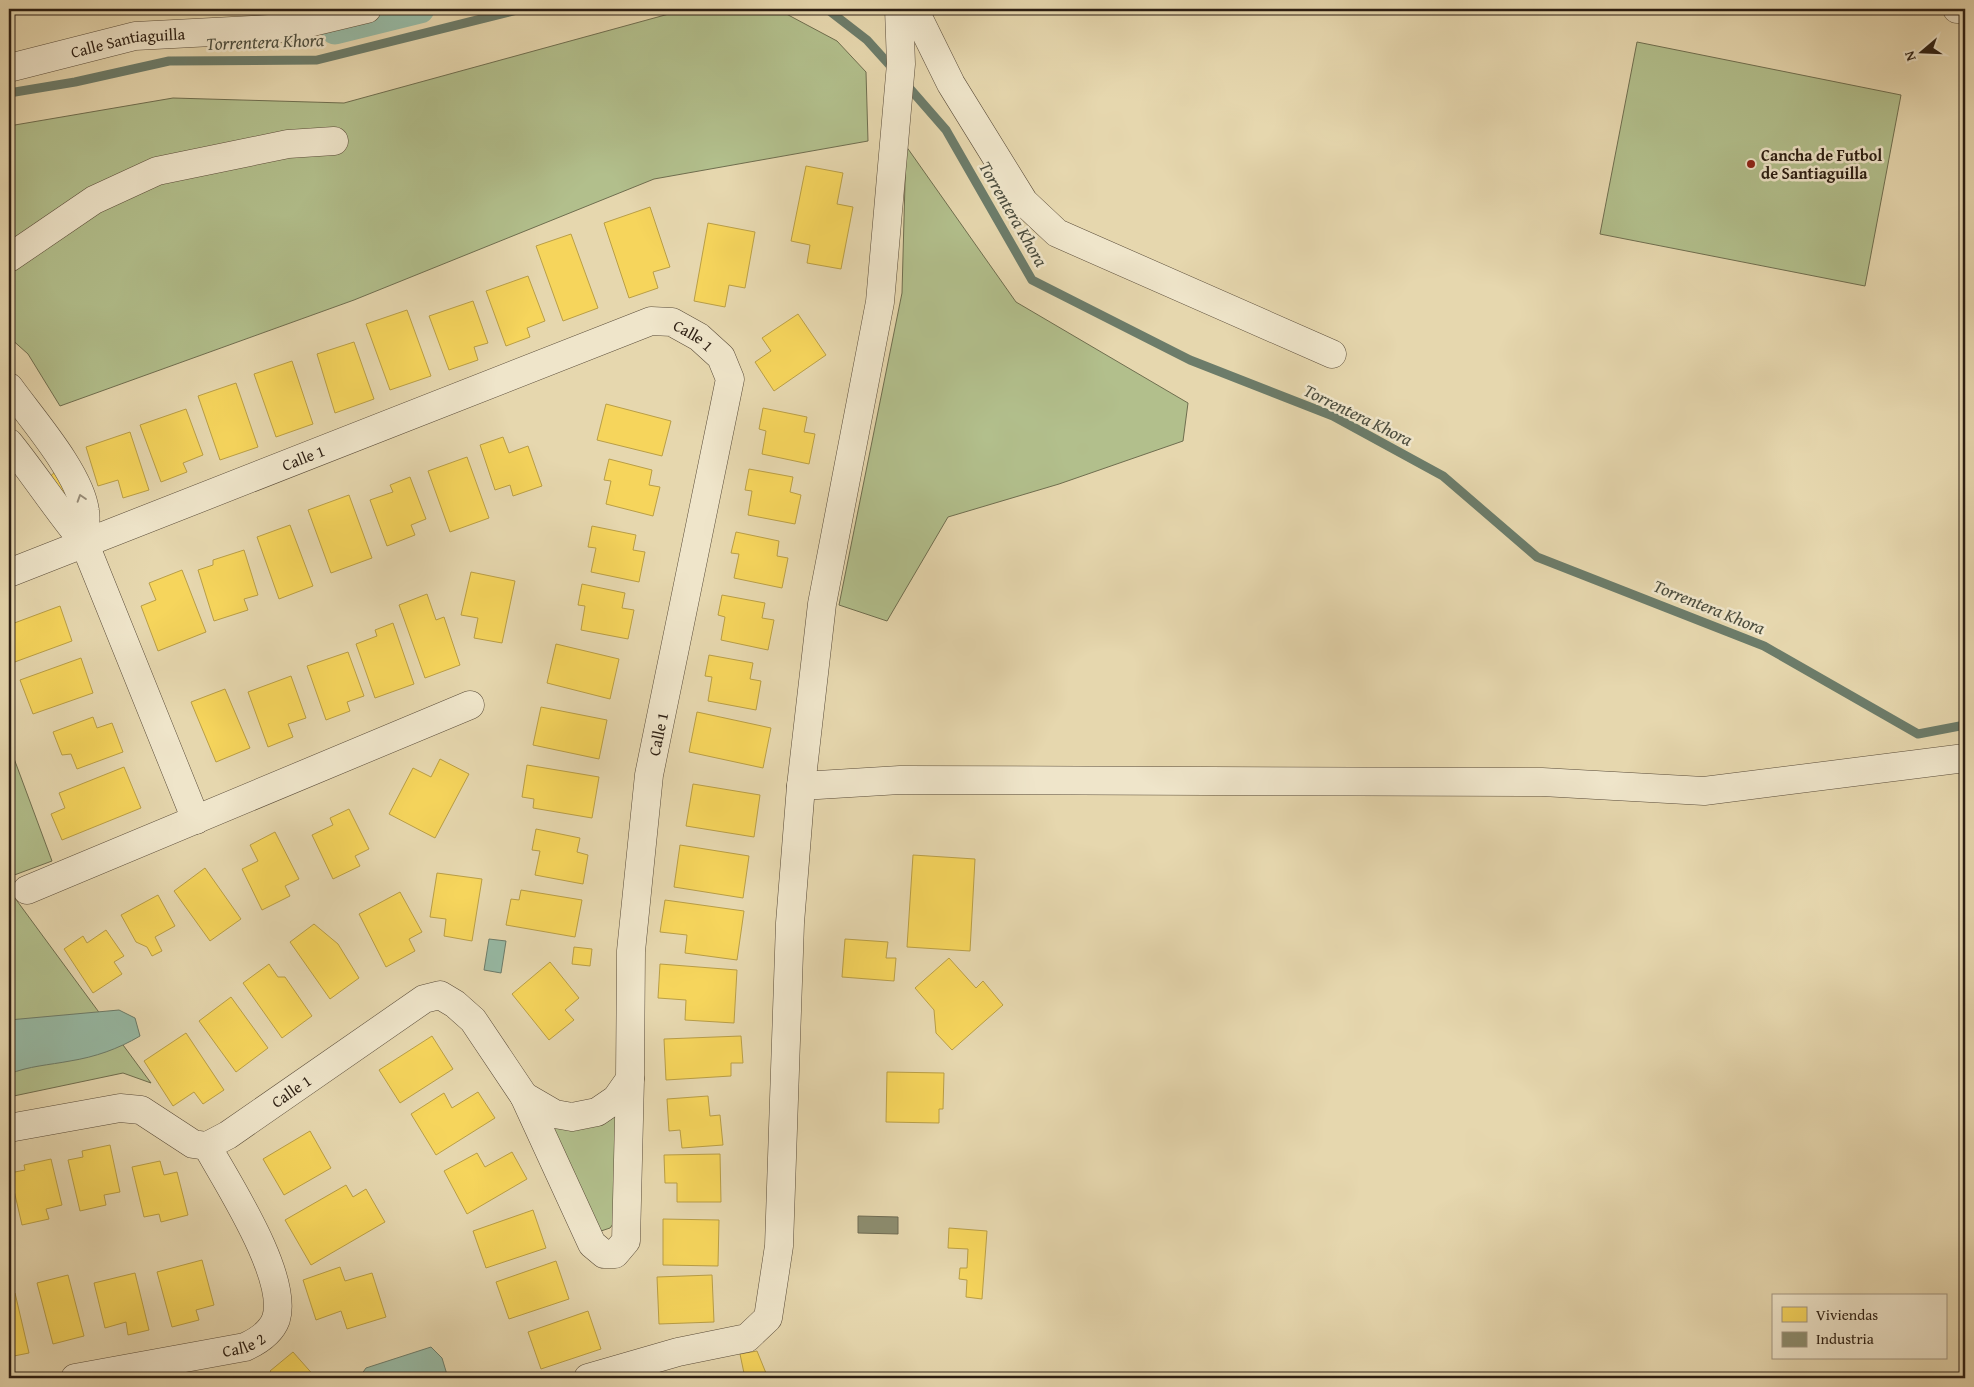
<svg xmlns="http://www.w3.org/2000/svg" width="1974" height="1387" viewBox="0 0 1974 1387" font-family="'Gentium Book Plus',serif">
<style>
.green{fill:#b2bf8c;stroke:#6f6e4f}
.water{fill:#97baa5;stroke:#6c7c6a}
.homes{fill:#f6d55c;stroke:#b99e46}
.industry{fill:#8c8c6e;stroke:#6f6b52}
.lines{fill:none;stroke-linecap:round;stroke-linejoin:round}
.stream{stroke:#6c7c6a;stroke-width:9}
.canal{stroke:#97baa5;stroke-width:29}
.minor-casing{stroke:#5a4c39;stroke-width:29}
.minor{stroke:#efe5ca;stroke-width:28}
.oneway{stroke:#978b77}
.poi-dot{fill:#8f2418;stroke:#efe5ca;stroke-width:2}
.labels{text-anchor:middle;stroke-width:5;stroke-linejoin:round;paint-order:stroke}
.street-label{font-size:16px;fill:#2c1e12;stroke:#efe5ca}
.poi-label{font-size:16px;font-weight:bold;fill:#2c1e12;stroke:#efe5ca;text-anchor:start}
.water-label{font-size:18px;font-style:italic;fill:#4c4d3e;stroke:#efe5ca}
</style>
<rect width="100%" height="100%" fill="#e6d7ae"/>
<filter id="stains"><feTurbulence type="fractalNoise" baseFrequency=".004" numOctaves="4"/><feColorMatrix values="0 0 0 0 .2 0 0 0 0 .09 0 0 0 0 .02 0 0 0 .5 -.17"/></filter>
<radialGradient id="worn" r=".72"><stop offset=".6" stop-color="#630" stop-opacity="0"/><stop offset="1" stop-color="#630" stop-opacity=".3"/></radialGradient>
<path class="green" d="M687 9H777L837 41 866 72 868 141 654 179 354 300 60 406 28 354 9 337V126L173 98 344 103Z
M1637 42 1901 95 1865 286 1600 234Z
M906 146 1016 302 1188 403 1183 441 1059 484 948 517 887 621 839 605 902 293Z
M9 745 52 861 9 877Z
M9 890 151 1083 123 1073 9 1097Z
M621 1107 617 1219 610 1228 601 1231 543 1122Z"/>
<path class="water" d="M489 939 506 941 501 973 484 970Z
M119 1010 135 1018 140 1036C118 1049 95 1057 70 1061 49 1065 29 1066 9 1074V1020Z
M431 1347 442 1358 448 1378H359L366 1368Z"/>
<path class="homes" d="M806 166 843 173 837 204 853 207 841 269 807 263 810 245 791 241Z
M650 207 670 267 653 272 658 288 629 298 604 223Z
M708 223 755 232 745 288 729 285 725 307 694 301Z
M571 234 598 308 563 321 536 246Z
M528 276 545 321 527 328 530 337 506 346 486 291Z
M473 301 488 343 474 347 478 360 449 370 429 316Z
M407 310 431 376 390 390 366 324Z
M798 314 826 355 774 391 755 362 771 351 762 338Z
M354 342 374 399 335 413 317 354Z
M292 361 313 424 276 437 254 374Z
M236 383 258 447 220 460 198 396Z
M606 404 671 421 662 456 597 440Z
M763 408 807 417 804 432 815 434 809 464 762 454 766 431 759 429Z
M186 409 203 455 183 463 187 472 161 482 140 425Z
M130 432 149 490 123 498 118 480 98 486 86 447Z
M503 437 509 453 528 446 542 486 513 496 510 485 495 490 480 445Z
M467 457 489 518 450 532 428 471Z
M609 459 652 470 649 485 660 487 653 516 606 504 611 481 604 480Z
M749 469 793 477 790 492 801 495 795 524 748 515 752 491 745 490Z
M56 471 71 488 60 497 45 481Z
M410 477 426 519 411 525 415 535 387 546 370 500 393 492 390 485Z
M349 495 372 558 331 573 308 510Z
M290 525 313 586 279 599 257 537Z
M592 526 636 535 633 550 645 552 639 582 591 572 596 548 588 547Z
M736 532 779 541 777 556 788 558 782 588 734 578 739 554 731 553Z
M244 550 258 595 244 599 248 610 214 621 198 570 213 565V560Z
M182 570 206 632 158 651 141 606 156 600 149 583Z
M471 572 515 581 502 643 474 638 478 618 461 615Z
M582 584 625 593 622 608 634 610 628 639 581 630 585 606 578 605Z
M427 594 436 620 444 617 460 665 425 678 399 605Z
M722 595 765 603 762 618 774 620 768 650 721 640 725 617 718 615Z
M60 606 72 641 12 663 9 653V625Z
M393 623 414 684 375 698 356 644 377 636 375 630Z
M556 644 619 659 610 699 547 683Z
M348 652 364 696 347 702 350 711 326 720 307 666Z
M709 655 753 663 750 679 761 681 756 710 708 701 712 677 705 676Z
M81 658 93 693 33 714 20 680Z
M291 676 306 718 288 724 293 737 268 747 248 692Z
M225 689 250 748 216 762 191 702Z
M541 707 607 720 599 759 533 745Z
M697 712 771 728 763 768 689 752Z
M93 717 97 728 112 723 123 752 77 769 71 754 62 755 53 732Z
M440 759 469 774 435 838 389 814 413 768 431 777Z
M527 765 599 777 592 818 533 808 534 799 522 797Z
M124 767 141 808 62 840 51 814 65 808 59 793Z
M693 784 760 795 754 837 686 826Z
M349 809 369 849 355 856 360 866 333 879 312 835 333 825 330 818Z
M536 829 580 838 577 852 588 855 583 884 535 875 540 851 532 850Z
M275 832 299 879 285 886 290 896 262 910 242 869 258 861 250 845Z
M680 845 749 856 743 898 674 887Z
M913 855 975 859 970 951 907 947Z
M205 868 241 919 210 941 174 891Z
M437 873 482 879 472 941 444 936 446 919 430 917Z
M521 890 582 900 575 937 506 925 511 899 519 900Z
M400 892 422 932 409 939 415 951 386 967 359 914Z
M158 895 175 926 155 937 162 951 152 956 147 947 136 942 121 915Z
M665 900 744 911 737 960 685 953 687 935 660 932Z
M314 924 338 944 359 978 330 999 290 942Z
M106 930 124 956 114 962 122 974 93 993 64 949 83 936 87 943Z
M845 939 888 942 886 958H896L894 981 842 977Z
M574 947 592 949 590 966 572 964Z
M949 958 976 988 983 981 1003 1005 952 1050 936 1033 934 1010 915 988Z
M550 962 579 998 565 1010 574 1020 549 1040 512 994Z
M269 964 278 977H285L312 1016 282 1038 243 983Z
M660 964 737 970 734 1023 685 1020 686 1000 658 998Z
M231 997 268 1048 236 1072 199 1021Z
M186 1033 224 1090 203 1104 194 1092 173 1106 144 1061Z
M432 1036 453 1069 400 1103 379 1070Z
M741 1036 743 1063H731V1076L666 1080 664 1039Z
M887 1072 944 1073 943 1109H939V1123L886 1122Z
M478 1092 495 1118 436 1155 411 1114 444 1093 452 1108Z
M708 1096 710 1116 720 1115 723 1145 682 1148 680 1130 669 1131 667 1099Z
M310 1131 331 1168 284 1195 263 1159Z
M110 1145 120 1192 104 1195 106 1205 80 1211 68 1160 83 1157 82 1151Z
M512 1152 527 1179 467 1214 444 1171 477 1153 485 1167Z
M720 1154 721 1202H677V1183H665L664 1155Z
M51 1159 62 1205 46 1209 49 1219 22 1225 10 1173 25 1170 24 1165Z
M160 1161 164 1175 177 1172 188 1215 161 1222 159 1214 144 1217 132 1167Z
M346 1185 353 1197 366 1189 385 1222 311 1265 285 1220Z
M533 1210 546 1248 486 1268 473 1231Z
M663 1219 719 1220 718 1266 663 1265Z
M949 1228 987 1231 982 1299 966 1297 967 1280 959 1279 960 1268H967L968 1249 948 1248Z
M202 1260 214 1305 196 1310 199 1320 172 1327 157 1272Z
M556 1261 569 1299 509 1319 496 1282Z
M340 1267 345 1281 372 1273 386 1317 347 1329 341 1311 316 1320 303 1280Z
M135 1273 149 1330 128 1335 126 1322 105 1328 94 1283Z
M68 1275 84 1336 53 1344 37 1283Z
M712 1275 714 1322 659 1324 657 1277Z
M15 1293 29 1353 9 1357V1295Z
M588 1311 601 1349 541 1369 528 1332Z
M757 1351 768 1378H745L740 1354Z
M293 1352 316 1378H276L270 1371Z"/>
<path class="industry" d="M858 1216 898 1217V1234L858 1233Z"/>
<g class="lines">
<path class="stream" d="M827 9 867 40 895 71
M905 83 946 130 1032 280 1190 360 1333 416 1443 476 1537 557 1764 646 1918 734 1965 725
M9 93 75 82 169 61 317 60 521 9"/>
<path class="canal" d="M335 30 420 9"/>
<defs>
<g id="minor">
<path d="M914 9 951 84 1024 202 1057 233 1332 354"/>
<path d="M1957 9H1965"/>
<path id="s1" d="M9 68 135 36 288 28 367 9"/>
<path d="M9 258 94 200 157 171 288 144 334 141"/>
<path d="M9 387C32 419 80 473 85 511 87 520 84 532 84 542"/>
<path d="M9 443C35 475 57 510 84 542L196 820"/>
<path id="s2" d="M9 573 651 321 672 322 699 337 721 357 730 379 649 775 631 951 630 1079 616 1099 597 1112 572 1117 555 1114 524 1096 473 1020 455 1004 440 995 424 999 228 1135 207 1146 193 1144 141 1110 120 1108 9 1128"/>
<path d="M801 786 900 780 1542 782 1704 791 1965 758"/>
<path d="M27 890 470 705"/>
<path d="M524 1096 592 1244 604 1254H615L626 1241 630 1079"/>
<path id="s3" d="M75 1378 245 1347C258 1341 271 1333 276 1319 289 1277 228 1184 207 1146"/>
<path d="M588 1378 678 1352 747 1338 768 1318 779 1246 790 923 801 786 822 604 880 302 901 64 899 9"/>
</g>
</defs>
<use href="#minor" class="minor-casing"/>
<use href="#minor" class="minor"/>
</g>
<defs><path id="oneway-chevron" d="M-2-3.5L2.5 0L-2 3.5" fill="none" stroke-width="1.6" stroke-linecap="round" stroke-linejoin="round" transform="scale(1.25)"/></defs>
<use class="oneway" href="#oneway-chevron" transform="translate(81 498) rotate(-108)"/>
<circle class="poi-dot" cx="1751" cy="164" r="5"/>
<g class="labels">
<g class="street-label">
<text dy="6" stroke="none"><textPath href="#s1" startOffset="122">Calle Santiaguilla</textPath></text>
<text dy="6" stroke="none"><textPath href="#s2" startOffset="736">Calle 1</textPath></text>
<text dy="6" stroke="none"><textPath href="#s2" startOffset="316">Calle 1</textPath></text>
<text transform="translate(658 734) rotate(-78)" y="6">Calle 1</text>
<text transform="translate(291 1091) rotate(-35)" y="6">Calle 1</text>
<text dy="6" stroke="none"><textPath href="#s3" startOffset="172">Calle 2</textPath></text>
</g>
<g class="poi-label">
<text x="1761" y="161">Cancha de Futbol<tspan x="1761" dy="18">de Santiaguilla</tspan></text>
</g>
<g class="water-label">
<text transform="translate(265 42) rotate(-2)" y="6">Torrentera Khora</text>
<text transform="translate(1013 214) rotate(60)" y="6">Torrentera Khora</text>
<text transform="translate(1358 415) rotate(26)" y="6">Torrentera Khora</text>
<text transform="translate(1709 607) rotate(22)" y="6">Torrentera Khora</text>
</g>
</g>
<rect width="1974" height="1387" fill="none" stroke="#e6d7ae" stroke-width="30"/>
<rect x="10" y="10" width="1954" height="1367" fill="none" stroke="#2c1e12" stroke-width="2.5"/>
<rect x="15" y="15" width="1944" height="1357" fill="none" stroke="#2c1e12"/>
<rect x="1772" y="1294" width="175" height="65" fill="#efe5ca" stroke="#a19580"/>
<rect x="1782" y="1307" width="25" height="15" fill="#f6d55c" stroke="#a19580"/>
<text x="1816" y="1320" font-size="15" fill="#2c1e12">Viviendas</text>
<rect x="1782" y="1332" width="25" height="15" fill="#8c8c6e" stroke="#a19580"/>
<text x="1816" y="1344" font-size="15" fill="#2c1e12">Industria</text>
<g transform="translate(1922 52) rotate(251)" stroke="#efe5ca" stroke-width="4" paint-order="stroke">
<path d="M0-4L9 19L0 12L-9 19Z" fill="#2c1e12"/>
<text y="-8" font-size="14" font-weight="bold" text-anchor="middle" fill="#2c1e12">N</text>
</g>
<rect width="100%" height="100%" filter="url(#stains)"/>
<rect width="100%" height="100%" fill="url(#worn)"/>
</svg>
